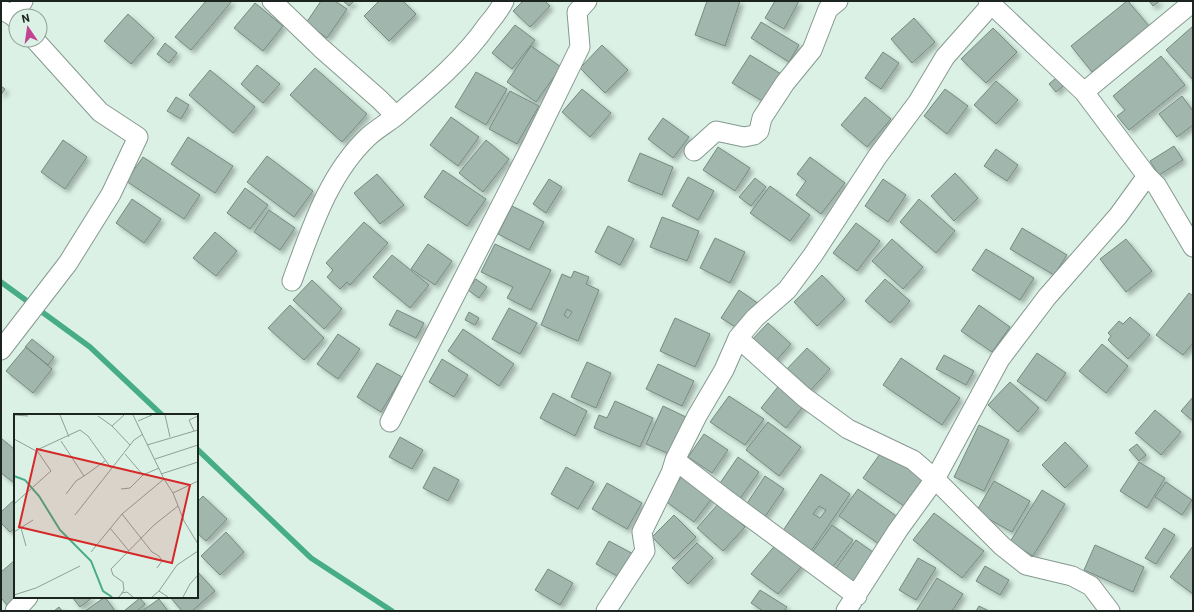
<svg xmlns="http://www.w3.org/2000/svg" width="1194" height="612" viewBox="0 0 1194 612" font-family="Roboto,sans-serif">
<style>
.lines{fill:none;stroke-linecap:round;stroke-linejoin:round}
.stream{stroke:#46ad87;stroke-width:5.5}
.building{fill:#a1b6ac;stroke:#768a80;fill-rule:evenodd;filter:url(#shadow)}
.minor-casing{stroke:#859990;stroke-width:21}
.minor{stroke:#fff;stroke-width:19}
.inset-river{fill:none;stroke:#46ad87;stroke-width:2}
.inset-road{fill:none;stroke:#8f9f97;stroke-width:1}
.view{fill:#d62828;fill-opacity:0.15;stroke:#d62828;stroke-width:2}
.inset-edge{fill:none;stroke:#1c2420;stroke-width:2}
</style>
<defs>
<filter id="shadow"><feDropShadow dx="3.5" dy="3.5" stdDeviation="2" flood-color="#0004"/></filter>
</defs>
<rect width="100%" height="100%" fill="#dbf1e6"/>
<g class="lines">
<path class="stream" d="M1 282 90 347 162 415
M197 449 311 558 392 611"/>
</g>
<path class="building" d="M206 1H232L191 50 175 37Z
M321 1H335L347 9 327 38 306 23Z
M343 1H354L349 6Z
M379 1H403L416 14 389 41 364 16Z
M523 1H545L550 6 530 27 513 11Z
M707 1H740L725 46 695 35Z
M775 1H799L784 29 765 18Z
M1127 1H1128L1149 26 1092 72 1071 46Z
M1149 1H1160L1153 6Z
M255 3 283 26 263 51 234 28Z
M128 14 154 38 131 64 104 41Z
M914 18 935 42 912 63 891 39Z
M761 22 799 45 789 62 751 38Z
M515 25 535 40 512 69 492 53Z
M1193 26V80L1166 50Z
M993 28 1017 52 986 83 961 59Z
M165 43 177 53 169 63 157 54Z
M602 45 628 70 605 93 580 68Z
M531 46 561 67 536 102 507 82Z
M883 52 899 63 881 89 865 78Z
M750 55 781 74 764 102 732 83Z
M1161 56 1185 85 1129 130 1117 116 1125 110 1113 96Z
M257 65 280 84 263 103 241 84Z
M315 68 367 114 342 142 290 95Z
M210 70 255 107 233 133 189 95Z
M476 72 507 89 486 125 455 107Z
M1056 78 1063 86 1056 92 1049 84Z
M996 81 1018 100 996 124 974 105Z
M1 86 5 89 1 95Z
M582 89 611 113 590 137 562 112Z
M945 89 968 106 947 134 924 116Z
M510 91 539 106 517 144 489 129Z
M1182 96 1193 111V125L1177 137 1159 114Z
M176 97 189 105 181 119 167 111Z
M865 97 891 119 867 147 841 125Z
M451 117 479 137 458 166 430 145Z
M663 118 689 137 673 158 648 139Z
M188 137 233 166 215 193 171 164Z
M63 140 87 157 65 189 41 172Z
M486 140 509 159 483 192 459 173Z
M1174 146 1183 160 1159 175 1150 161Z
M718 147 750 168 735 191 703 170Z
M996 149 1018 165 1007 181 984 166Z
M640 153 673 167 662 195 628 181Z
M267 156 313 191 294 217 247 182Z
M143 157 200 195 184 219 126 181Z
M810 157 845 183 821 214 796 195 806 181 797 174Z
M443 170 486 199 467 226 424 197Z
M955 173 978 198 954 221 931 196Z
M377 174 404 205 380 224 354 193Z
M688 177 714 191 698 220 672 206Z
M755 178 766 187 751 206 739 197Z
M549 179 562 187 546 213 533 204Z
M883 179 906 195 888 222 865 206Z
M770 186 810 215 790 241 750 213Z
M245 188 268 205 250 229 227 213Z
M132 199 161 219 144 243 116 223Z
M919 199 955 231 936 253 900 222Z
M512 206 544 222 529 250 498 234Z
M269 210 295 228 280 250 254 232Z
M662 217 699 231 687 261 650 247Z
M364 222 388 243 350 285 347 282 340 289 327 277 333 270 326 263Z
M856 223 880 241 857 271 833 253Z
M608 226 634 239 620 265 595 252Z
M1022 228 1067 255 1054 275 1010 249Z
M215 232 237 251 216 276 193 258Z
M715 238 745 252 730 283 700 268Z
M892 239 923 267 903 289 872 261Z
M1126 239 1152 271 1126 292 1100 259Z
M428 244 452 261 435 285 411 269Z
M495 244 551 270 531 310 507 298 513 287 481 272Z
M986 249 1034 278 1020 300 972 270Z
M392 255 429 285 410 308 373 277Z
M574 271 589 277 586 284 599 290 578 341 541 325 562 274 571 278ZM567 309 572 312 568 318 564 315Z
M822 275 845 299 817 326 794 302Z
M476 279 487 287 479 298 468 290Z
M885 279 910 301 890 323 865 301Z
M312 280 342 309 324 329 293 300Z
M739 290 759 304 742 331 721 318Z
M1189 293 1193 296V343L1183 355 1156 335Z
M290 305 324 338 304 360 268 328Z
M979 305 1010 327 992 352 961 331Z
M509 308 537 323 520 354 492 339Z
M397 310 424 323 416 338 389 325Z
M469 312 479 318 475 325 465 320Z
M1130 317 1150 335 1128 359 1108 340 1111 336 1108 333 1119 321 1123 324Z
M675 318 710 334 695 367 660 351Z
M768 323 791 344 772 365 748 344Z
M463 329 514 364 499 386 448 351Z
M338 334 360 349 338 379 317 364Z
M32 339 54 357 48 365 25 347Z
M1102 344 1128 366 1106 393 1079 371Z
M26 347 52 369 33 393 6 371Z
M807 348 830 369 808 393 784 372Z
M1037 353 1066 373 1046 401 1017 381Z
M944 355 974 371 966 385 936 369Z
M901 358 960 398 942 425 883 385Z
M442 359 468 375 454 397 429 382Z
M587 362 611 373 596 408 571 397Z
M377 363 402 377 381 412 357 397Z
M658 364 694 381 682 406 646 389Z
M1010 382 1039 408 1018 432 988 405Z
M781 383 806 403 786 428 761 408Z
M553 393 587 411 575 436 540 418Z
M729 396 764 419 745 445 710 422Z
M1193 397V421L1181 411Z
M615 401 653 418 640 447 594 428 599 415 607 418Z
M663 406 688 418 672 455 646 444Z
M1155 410 1181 432 1161 455 1135 433Z
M768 422 801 447 779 476 746 450Z
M979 425 1009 440 984 491 954 477Z
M704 434 728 450 712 473 688 457Z
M400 437 423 450 412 469 389 457Z
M1 438 15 450V480L13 482 1 473Z
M1065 442 1088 466 1065 488 1042 465Z
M1137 444 1146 455 1139 461 1129 450Z
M882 451 923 479 904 506 863 478Z
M738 457 759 472 739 500 718 486Z
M1139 462 1165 478 1147 508 1120 491Z
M434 467 459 480 448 501 423 488Z
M566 467 594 482 578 509 551 494Z
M686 471 716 493 694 522 664 500Z
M821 474 850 494 809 554 780 535ZM819 506 826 510 820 518 813 514Z
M765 476 784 489 762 521 744 508Z
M994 481 1030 501 1012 532 976 512Z
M1166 482 1192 500 1182 515 1155 497Z
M607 483 642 503 627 529 592 509Z
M858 489 902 520 883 547 839 516Z
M1042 490 1065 504 1033 556 1010 542Z
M203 496 227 519 206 541 197 533V502Z
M15 499V528L10 532 1 523V512Z
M719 503 745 527 723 551 697 528Z
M934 513 984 551 962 578 913 540Z
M674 515 696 537 674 559 652 537Z
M832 525 853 540 828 573 808 558Z
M1164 528 1175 535 1156 564 1145 558Z
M226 532 244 552 220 575 201 556Z
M856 540 880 557 856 590 832 574Z
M609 541 637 556 624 580 596 564Z
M697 543 713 558 688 584 672 568Z
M777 543 803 565 778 594 751 574Z
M1095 545 1144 567 1133 592 1084 570Z
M1193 546V594L1170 577Z
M918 558 936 568 916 600 899 590Z
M15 560V597H17L7 605 1 598V572Z
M985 566 1009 580 1000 595 976 581Z
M548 569 573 583 560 605 535 590Z
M197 571 215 591 192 611H182L170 597H197Z
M937 578 963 594 952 611H916Z
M760 590 787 607 784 611H763L751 603Z
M72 597H93L80 607Z
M105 597 115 611H85Z
M140 598 145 604 137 611H124Z
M159 599 168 611H142Z
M979 606 989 611H976Z
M59 607 62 611H54Z"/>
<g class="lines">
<defs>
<path id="minor" d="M272 1 321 48 379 99 396 116C429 88 463 60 488 24 494 17 500 9 504 1
M988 1 1084 92 1147 176 1157 186 1193 247
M1 9 13 16 16 19
M13 16 23 1
M1084 92 1193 2
M694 151 716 131 744 137 754 135 759 131 762 118 785 83 812 50 828 9 838 1
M292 281C311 230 328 174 369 136 377 129 387 123 396 116
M738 338 804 397 848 429 913 460 935 479 1002 546 1026 565 1072 576 1091 586 1110 611
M1 350 68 263 111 194 138 137 100 112 35 40
M390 422 532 145 580 47 577 12 587 1
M675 460 728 501 857 596
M15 611 28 597
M606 611 645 551 642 532 671 473 675 460 697 416 724 370 738 338 755 318 787 290 813 255 877 157 918 102 945 57 991 5
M846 611 898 530 935 479 1000 359 1047 297 1118 216 1147 176"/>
</defs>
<use href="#minor" class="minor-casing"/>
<use href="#minor" class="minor"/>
</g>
<g transform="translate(14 414)">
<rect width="184" height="184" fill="#dbf1e6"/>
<path class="inset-river" d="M0 62 11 66 25 82 46 116 77 147 89 177 98 183"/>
<path class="inset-road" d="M1 1 14 2M46 1 55 23M119 1 150 65 159 79 170 107 184 130M151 1 156 23M84 2 98 12 110 1M124 7 138 1M98 12 116 31M180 17 175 6 184 2M0 25 24 38 37 57 0 90M47 27 70 62 91 47M133 31 184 16M23 36 66 16 74 22 97 54M111 40 129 61M141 45 184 31M147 60 184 48M107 75 116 74 129 61 145 54M159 79 184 67M52 80 62 67 70 62M108 100 138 138 145 142 148 147 143 154M61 101 120 26 129 20M7 114 12 132M96 114 115 137M0 118 19 106M77 138 108 100 150 65M145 177 163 151 184 137M108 179 113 178 119 183M0 181 22 174 66 152M105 183 110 176 109 168 99 161 97 155 140 111 164 92M138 183 145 177 154 183M169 183 176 170 184 161"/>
<path class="view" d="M23 35 176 71 158 149 5 113Z"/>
<rect width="184" height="184" class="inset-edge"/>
</g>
<rect width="1194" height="612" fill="none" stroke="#1c2420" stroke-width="4"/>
<g transform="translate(28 28) rotate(347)"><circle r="19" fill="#dbf1e6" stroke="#8f9f97"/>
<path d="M0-3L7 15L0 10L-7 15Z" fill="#c14492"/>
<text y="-6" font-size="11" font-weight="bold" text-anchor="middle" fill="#1c2420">N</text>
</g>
</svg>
